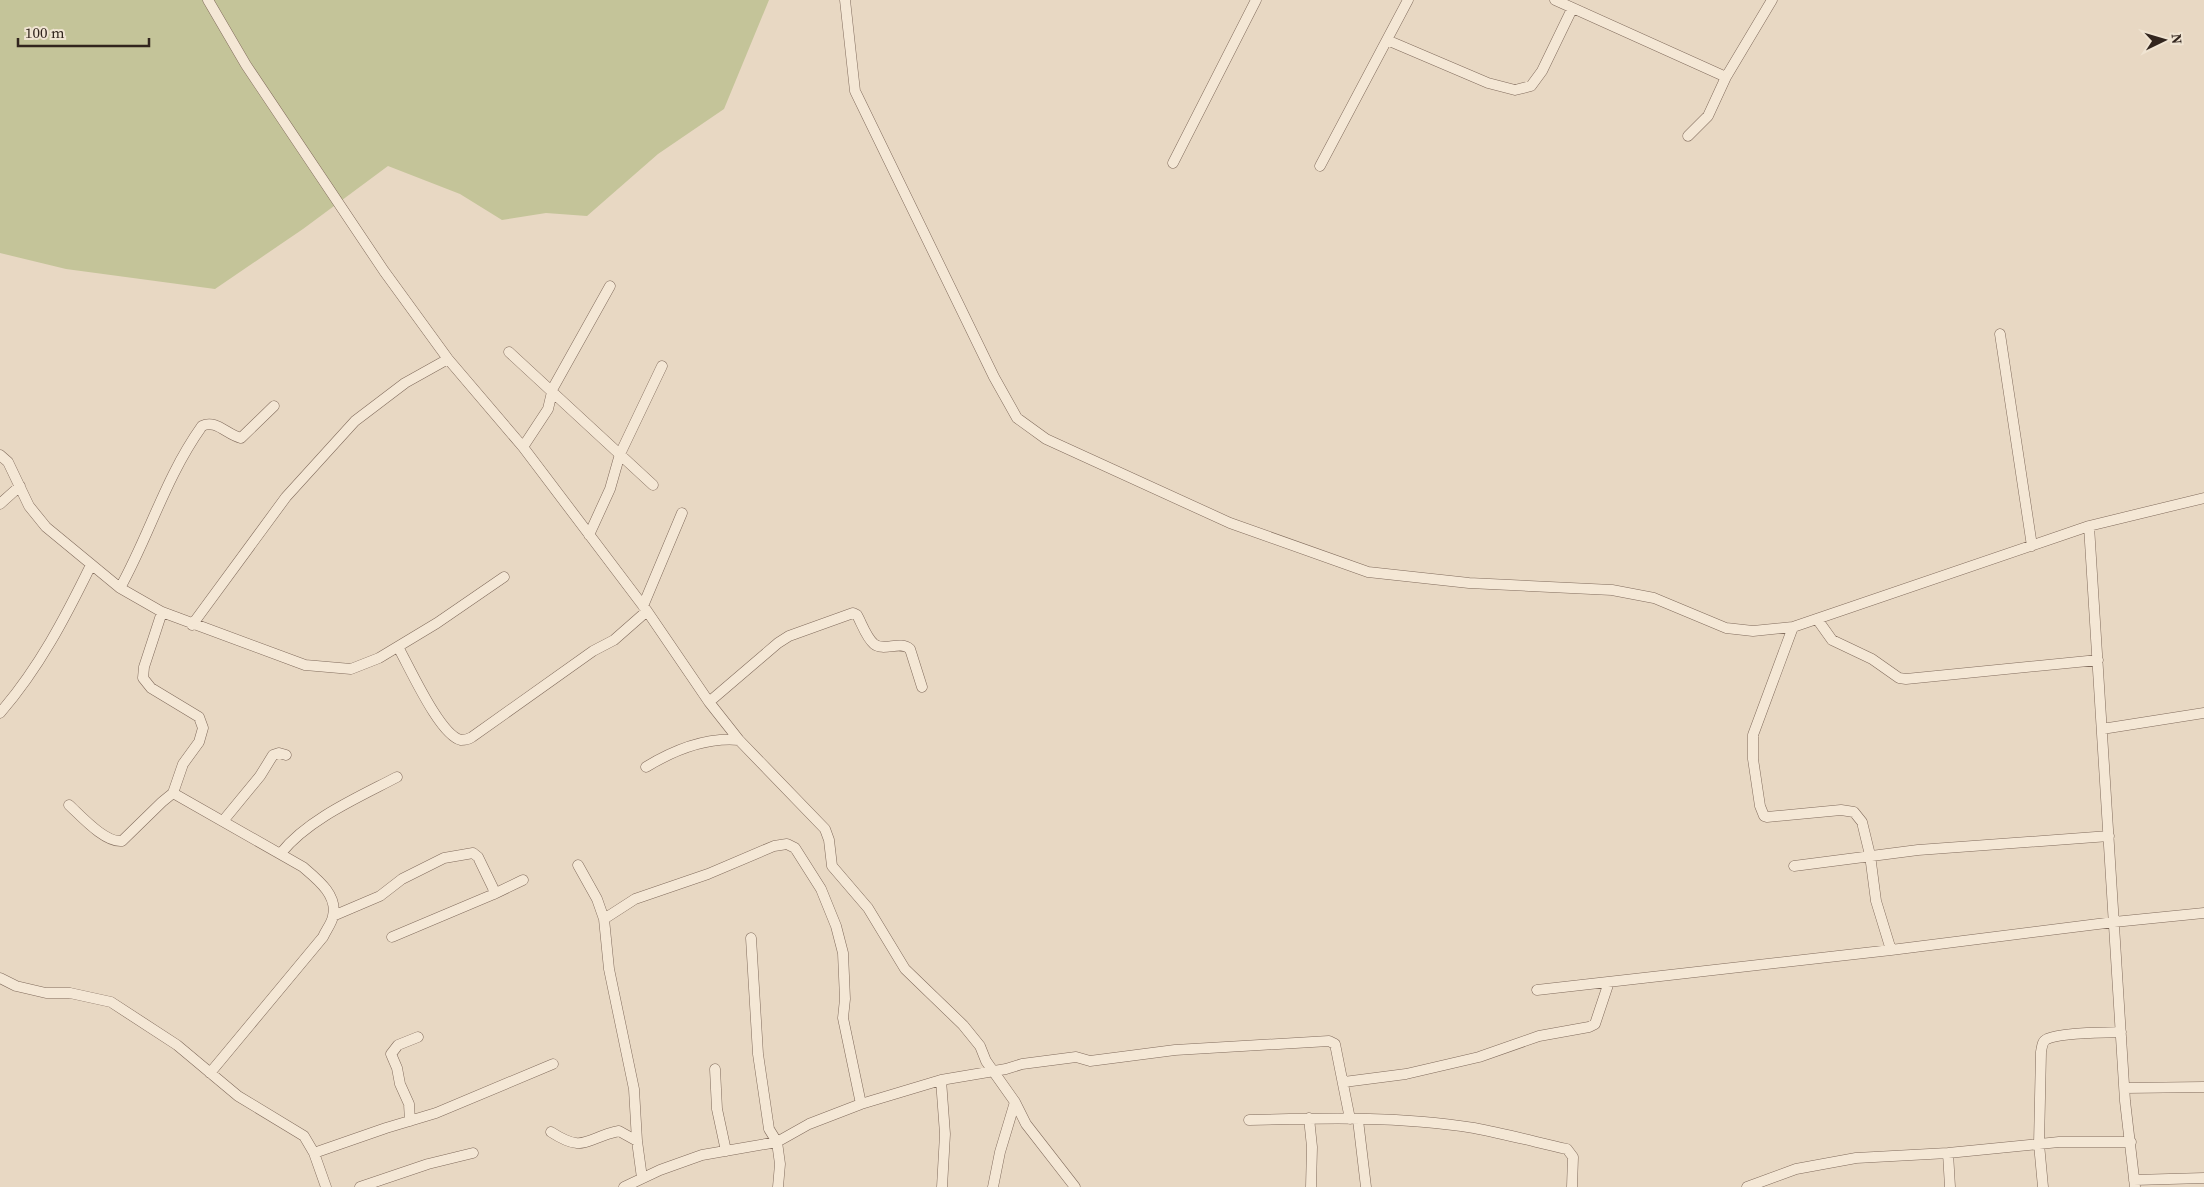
<svg xmlns="http://www.w3.org/2000/svg" width="2204" height="1187" viewBox="0 0 2204 1187" font-family="'Source Serif 4',serif">
<style>
.green{fill:#c4c499}
.lines{fill:none;stroke-linecap:round;stroke-linejoin:round}
.street-casing{stroke:#806b5c;stroke-width:11}
.street{stroke:#f4e7d5;stroke-width:10}
</style>
<rect width="100%" height="100%" fill="#e8d8c3"/>
<path class="green" d="M0 0H769L724 109 658 154 587 216 546 213 502 220 460 194 388 166 303 229 215 289 66 269 0 253Z"/>
<g class="lines">
<defs>
<path id="street" d="M208 0 246 65 384 271 448 359 523 447 647 611 709 702 739 740 825 829 829 840 832 866 868 908 905 969 963 1025 980 1046 986 1061 1015 1102 1026 1124 1075 1187
M845 0 855 91 994 377 1017 418 1046 439 1230 523 1368 572 1469 583 1612 590 1654 598 1726 628 1753 631 1793 627 2089 526 2204 498
M1555 0 1726 77
M1387 40 1488 83 1515 90 1531 86 1542 71 1572 9
M1688 136 1708 116 1726 77 1772 0
M1173 163 1256 0
M1320 166 1408 0
M2000 334 2032 546
M509 352 653 485
M523 447 548 409 553 388 610 286
M0 455 8 462 29 506 46 527 120 588 162 612 305 665 351 669 379 658 437 623 504 577
M0 504 20 486
M2089 526 2125 1101 2135 1187
M589 535 610 489 620 454 662 366
M120 588C150 534 165 478 202 426 216 419 227 435 241 438L274 406
M643 606 682 513
M1817 619 1832 640 1872 659 1899 678 1906 679 2098 660
M192 625 286 497 355 421 405 383 448 359
M1793 627 1753 735V759L1760 806 1764 816 1767 817 1841 810 1854 812 1862 822 1870 855 1876 901 1891 950
M398 647C409 666 440 736 461 740 465 740 469 739 472 737L593 651 614 640 647 611
M709 702 778 643 789 636 853 613 857 615C862 624 866 637 874 644 884 652 900 640 910 649L922 687
M0 713C39 668 65 618 91 565
M2102 729 2204 713
M646 767C674 750 706 737 739 740
M173 793 303 867C317 879 338 895 333 916 332 923 326 930 323 937L210 1073
M69 805C81 816 105 843 122 841L162 802 173 793 183 764 199 742 203 728 199 717 151 688 143 678 144 667 162 612
M223 821 260 776 273 755 279 753 286 755
M281 853C308 819 359 797 397 777
M578 865 597 899 604 919 609 969 634 1089 637 1141 642 1178
M1794 866 1918 850 2109 836
M494 894 523 880
M333 916 380 896 402 879 444 858 473 853 478 857 493 888 494 894 392 937
M604 919 635 899 708 874 774 846 787 844 795 848 821 889 836 926 843 953 845 999 843 1018 861 1104
M751 938 758 1054 769 1129 777 1142 780 1164 778 1187
M0 978 16 986 46 993H70L111 1002 177 1045 238 1096 304 1136 314 1153 326 1187
M1537 990 1891 950 2114 922 2204 913
M715 1069 717 1109 726 1151
M941 1080 945 1134 942 1187
M1344 1082 1406 1074 1479 1057 1539 1036 1589 1027 1595 1024 1609 982
M2125 1088 2204 1087
M1309 1118 1312 1147 1311 1187
M1249 1120C1323 1118 1400 1116 1474 1128 1505 1134 1536 1142 1567 1149L1573 1157 1572 1187
M1358 1120 1366 1187
M410 1121 409 1104 400 1084 397 1068 391 1054 398 1045 418 1037
M551 1132C585 1154 585 1138 619 1131L637 1141
M314 1153 386 1128 436 1113 553 1064
M1948 1153 1950 1187
M2134 1180 2204 1178
M360 1187 428 1164 473 1153
M624 1187 660 1170 702 1155 777 1142 809 1124 861 1104 941 1080 1006 1069 1022 1064 1076 1057 1090 1061 1175 1050 1329 1041 1335 1044 1350 1119
M993 1187 1000 1152 1015 1102
M1747 1187 1796 1169 1856 1158 1948 1153 2059 1142H2131
M2043 1187 2039 1144 2041 1052C2042 1047 2042 1041 2047 1039 2062 1032 2103 1033 2121 1032"/>
</defs>
<use href="#street" class="street-casing"/>
<use href="#street" class="street"/>
</g>
<g transform="translate(2164 40) rotate(85)" stroke="#f0e4d2" stroke-width="4" paint-order="stroke">
<path d="M0-4L9 19L0 12L-9 19Z" fill="#32251e"/>
<text y="-8" font-size="14" font-weight="bold" text-anchor="middle" fill="#32251e">N</text>
</g>
<path d="M18 38v8h131v-8" fill="none" stroke="#32251e" stroke-width="2.5"/>
<text x="25" y="38" font-size="15" fill="#32251e" stroke="#f0e4d2" stroke-width="4" paint-order="stroke">100 m</text>
</svg>
